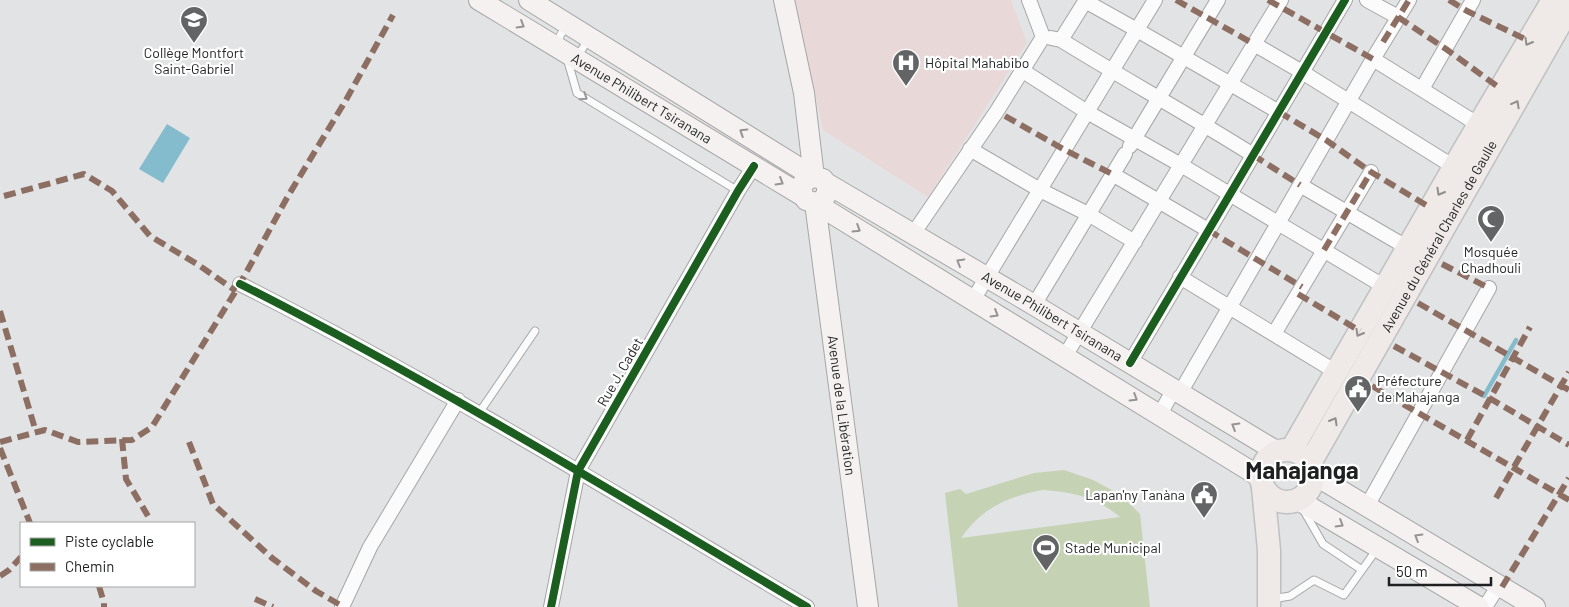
<svg xmlns="http://www.w3.org/2000/svg" width="1569" height="607" viewBox="0 0 1569 607" font-family="Barlow,sans-serif">
<style>
.medical{fill:#e8d9d8}
.green{fill:#c5d2b4;fill-rule:evenodd}
.water{fill:#84bccd}
.lines{fill:none;stroke-linecap:round;stroke-linejoin:round}
.stream{stroke:#84bccd;stroke-width:4.5}
.lane-casing{stroke:#a6a6a7;stroke-width:9}
.street-casing{stroke:#a6a6a7;stroke-width:16}
.secondary-casing{stroke:#a6a6a7;stroke-width:22}
.primary-casing{stroke:#bfc0c1;stroke-width:25}
.lane{stroke:#fbfbfb;stroke-width:7}
.street{stroke:#fbfbfb;stroke-width:14}
.secondary{stroke:#f5f1f1;stroke-width:20}
.primary{stroke:#efe9e7;stroke-width:22}
.quiet{stroke:#8d6e63;stroke-width:6;stroke-dasharray:12 6;stroke-linecap:butt}
.cycleway-casing{stroke:#fff;stroke-width:11}
.cycleway{stroke:#1b5e20;stroke-width:8}
.oneway{stroke:#959393}
.oneway2{stroke:#918f8e}
.oneway3{stroke:#989899}
.labels{text-anchor:middle;stroke-width:4.5;stroke-linejoin:round;paint-order:stroke}
.poi-label{font-size:14px;fill:#1f2021;stroke:#fff;text-anchor:start}
.street-label{font-size:14px;fill:#1f2021;stroke:#fff}
.town-label{font-size:24px;font-weight:bold;fill:#1f2021;stroke:#fff}
</style>
<rect width="100%" height="100%" fill="#e2e3e4"/>
<path class="medical" d="M794 0H1011L1027 43 928 197 823 130 798 15Z"/>
<path class="green" d="M1064 470 1093 480 1121 495 1140 514 1150 607H958L945 493 960 489 966 494 1034 473ZM1042 490C1073 492 1096 497 1120 517L961 538C982 508 1007 497 1042 490Z"/>
<path class="water" d="M167 124 190 138 163 183 139 169Z"/>
<g class="lines">
<path class="stream" d="M1484 396 1516 340"/>
<defs>
<path id="lane" d="M559 41a13 13 0 1 1 26 0a13 13 0 1 1-26 0Z
M567 58 577 93 738 191
M479 413 535 331
M1304 511 1323 544 1362 570
M1272 599 1290 596 1314 580 1344 595 1377 549"/>
<path id="street" d="M1367 0 1398 17
M1085 1 1137 30 1279 112
M1051 38 1061 40 1086 0
M1061 40C1124 79 1190 115 1253 155
M1254 44 1302 72 1454 167
M1373 59 1479 125
M1023 71 1087 112 1181 165 1385 287
M1422 89 1473 0
M1130 146 1218 0
M970 149 1040 190 1088 214 1135 242
M1114 175 1208 230
M1300 185 1408 248
M913 234 997 111 1043 37 1029 0
M1180 277 1336 372
M240 284C434 382 620 496 807 607
M973 300 1155 0
M1034 305 1125 154
M1274 334 1371 172
M1065 356 1281 0
M1130 363 1345 0
M1180 393 1373 59 1409 0
M1160 414 1174 389
M1367 506 1489 288
M342 607 370 547 458 400
M551 607 578 471 738 191 754 166
M1485 607 1499 585"/>
<g id="secondary">
<path id="s1" d="M479 0 803 196"/>
<path d="M529 0 814 177"/>
<path d="M784 0 804 93 814 177"/>
<path id="s2" d="M826 183C829 193 826 200 815 203L806 200 801 192 804 181 814 177 823 179 826 183 1034 305 1276 451"/>
<path d="M815 203 1260 477"/>
<path id="s3" d="M815 203 868 607"/>
<path d="M1313 474 1535 607"/>
<path d="M1298 500 1479 607"/>
</g>
<g id="primary">
<path d="M1292 449 1464 150 1553 0"/>
<circle cx="1287" cy="476" r="26"/>
<path id="s4" d="M1310 463 1569 8"/>
<path d="M1263 488 1269 550V607"/>
</g>
</defs>
<use href="#lane" class="lane-casing"/>
<use href="#street" class="street-casing"/>
<use href="#secondary" class="secondary-casing"/>
<use href="#primary" class="primary-casing"/>
<use href="#lane" class="lane"/>
<use href="#street" class="street"/>
<use href="#secondary" class="secondary"/>
<use href="#primary" class="primary"/>
<path class="quiet" d="M1176 0 1254 44
M1268 0 1373 59
M1449 0 1467 11 1529 41
M1398 17 1446 49 1501 89
M1383 42 1409 0
M1279 112 1326 140 1371 172 1431 208
M1005 116 1065 150 1114 175
M1253 155 1300 185
M4 196 84 174 112 191 150 236 197 264 236 291
M1208 230 1302 287
M1324 250 1371 172
M1442 264 1489 288
M1298 294 1360 331
M1418 303 1569 390
M0 311 36 432
M1394 346 1491 399 1569 445
M1372 386 1569 500
M122 439 126 479 148 516
M1467 440 1530 327
M0 442 45 430 78 442 132 440 152 427 240 284 288 196 346 100 393 15
M189 442 213 504 272 558 316 591 342 606
M0 448 30 523
M1496 498 1569 372
M0 576 9 570 21 557
M99 586 104 603V607
M1502 587 1569 478
M255 599 273 607"/>
<defs>
<path id="cycleway" d="M240 284C434 382 620 496 807 607
M1130 363 1345 0
M551 607 578 471 738 191 754 166"/>
</defs>
<use href="#cycleway" class="cycleway-casing"/>
<use href="#cycleway" class="cycleway"/>
</g>
<defs><path id="oneway-chevron" d="M-2-3.5L2.5 0L-2 3.5" fill="none" stroke-width="1.6" stroke-linecap="round" stroke-linejoin="round" transform="scale(1.25)"/></defs>
<g class="oneway">
<use href="#oneway-chevron" transform="translate(521 25) rotate(31)"/>
<use href="#oneway-chevron" transform="translate(743 132) rotate(-148)"/>
<use href="#oneway-chevron" transform="translate(780 182) rotate(31)"/>
<use href="#oneway-chevron" transform="translate(857 229) rotate(32)"/>
<use href="#oneway-chevron" transform="translate(960 262) rotate(-150)"/>
<use href="#oneway-chevron" transform="translate(995 314) rotate(31)"/>
<use href="#oneway-chevron" transform="translate(1134 398) rotate(32)"/>
<use href="#oneway-chevron" transform="translate(1235 426) rotate(-149)"/>
<use href="#oneway-chevron" transform="translate(1340 524) rotate(31)"/>
<use href="#oneway-chevron" transform="translate(1418 537) rotate(-149)"/>
</g>
<g class="oneway2">
<use href="#oneway-chevron" transform="translate(1528 42) rotate(120)"/>
<use href="#oneway-chevron" transform="translate(1516 104) rotate(-61)"/>
<use href="#oneway-chevron" transform="translate(1440 192) rotate(120)"/>
<use href="#oneway-chevron" transform="translate(1359 333) rotate(120)"/>
<use href="#oneway-chevron" transform="translate(1334 421) rotate(-60)"/>
</g>
<use class="oneway3" href="#oneway-chevron" transform="translate(584 97) rotate(33)"/>
<defs>
<symbol id="school-pin" viewBox="-11 -11 22 30"><path d="M0 17L-7.5 6A9.5 9.5 0 1 1 7.5 6Z" fill="#636465" stroke="#fff"/><path d="M0-5L7-2L0 1L-7-2ZM-4 1L0 2.5L4 1V4Q0 6-4 4Z" fill="#fff"/></symbol>
<symbol id="hospital-pin" viewBox="-11 -11 22 30"><path d="M0 17L-7.5 6A9.5 9.5 0 1 1 7.5 6Z" fill="#636465" stroke="#fff"/><path d="M-5-5h3v3.5h4V-5h3V5h-3V1.5h-4V5h-3Z" fill="#fff"/></symbol>
<symbol id="mosque-pin" viewBox="-11 -11 22 30"><path d="M0 17L-7.5 6A9.5 9.5 0 1 1 7.5 6Z" fill="#636465" stroke="#fff"/><path d="M3.5-4.9A6 6 0 1 0 3.5 4.9A5 5 0 1 1 3.5-4.9Z" fill="#fff"/></symbol>
<symbol id="civic-pin" viewBox="-11 -11 22 30"><path d="M0 17L-7.5 6A9.5 9.5 0 1 1 7.5 6Z" fill="#636465" stroke="#fff"/><path d="M-.6-6.5H3V-4.5H.6V-3L4-1V1h2V6H-6V1h2V-1L-.6-3ZM-1.2 2.5V6h2.4V2.5Z" fill="#fff"/></symbol>
<symbol id="stadium-pin" viewBox="-11 -11 22 30"><path d="M0 17L-7.5 6A9.5 9.5 0 1 1 7.5 6Z" fill="#636465" stroke="#fff"/><path d="M0-5a6.5 5 0 1 0 0 10a6.5 5 0 1 0 0-10ZM-3.5-1.8h7v3.6h-7Z" fill="#fff"/></symbol>
</defs>
<g fill-rule="evenodd">
<use href="#school-pin" x="178" y="4" width="32" height="43"/>
<use href="#hospital-pin" x="890" y="47" width="32" height="43"/>
<use href="#mosque-pin" x="1475" y="203" width="32" height="43"/>
<use href="#civic-pin" x="1342" y="373" width="32" height="43"/>
<use href="#civic-pin" x="1188" y="479" width="32" height="43"/>
<use href="#stadium-pin" x="1030" y="532" width="32" height="43"/>
</g>
<g class="labels">
<g class="poi-label">
<text x="194" y="58" text-anchor="middle">Collège Montfort<tspan x="194" dy="16">Saint-Gabriel</tspan></text>
<text x="925" y="68">Hôpital Mahabibo</text>
<text x="1491" y="257" text-anchor="middle">Mosquée<tspan x="1491" dy="16">Chadhouli</tspan></text>
<text x="1377" y="386">Préfecture<tspan x="1377" dy="16">de Mahajanga</tspan></text>
<text x="1185" y="500" text-anchor="end">Lapan'ny Tanàna</text>
<text x="1065" y="553">Stade Municipal</text>
</g>
<g class="street-label">
<text dy="5" stroke="none"><textPath href="#s1" startOffset="190">Avenue Philibert Tsiranana</textPath></text>
<text dy="5" stroke="none"><textPath href="#s4" startOffset="261">Avenue du Général Charles de Gaulle</textPath></text>
<text dy="5" stroke="none"><textPath href="#s2" startOffset="344">Avenue Philibert Tsiranana</textPath></text>
<text transform="translate(620 372) rotate(-60)" y="5">Rue J. Cadet</text>
<text dy="5" stroke="none"><textPath href="#s3" startOffset="204">Avenue de la Libération</textPath></text>
</g>
<g class="town-label">
<text x="1302" y="479">Mahajanga</text>
</g>
</g>
<rect x="20" y="522" width="175" height="65" fill="#ffffff" stroke="#a5a6a6"/>
<rect x="30" y="538" width="25" height="8" fill="#1b5e20" stroke="#a5a6a6"/>
<text x="65" y="547" font-size="15" fill="#1f2021">Piste cyclable</text>
<rect x="30" y="563" width="25" height="8" fill="#8d6e63" stroke="#a5a6a6"/>
<text x="65" y="572" font-size="15" fill="#1f2021">Chemin</text>
<path d="M1389 577v8h102v-8" fill="none" stroke="#1f2021" stroke-width="2.5"/>
<text x="1396" y="577" font-size="15" fill="#1f2021" stroke="#ffffff" stroke-width="4" paint-order="stroke">50 m</text>
</svg>
